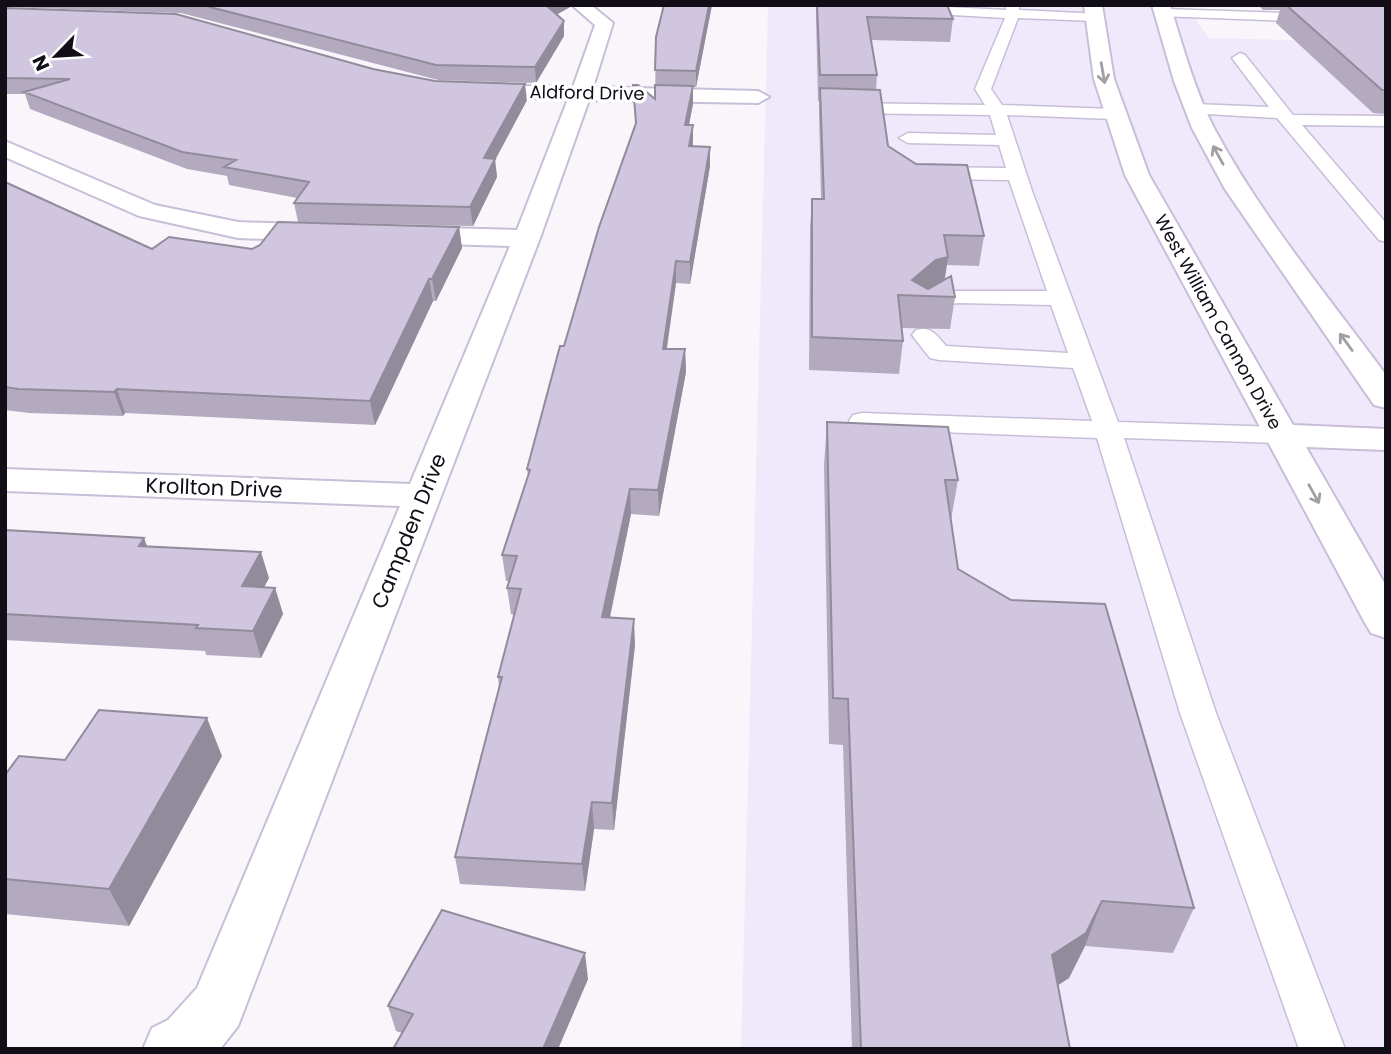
<svg xmlns="http://www.w3.org/2000/svg" width="1391" height="1054" viewBox="0 0 1391 1054" font-family="Poppins,sans-serif">
<style>
.built{fill:#f0e9fc}
.lines{fill:none;stroke-linecap:round;stroke-linejoin:round}
.service-casing{stroke:#c8bed7;stroke-width:3}
.minor-casing{stroke:#c8bed7;stroke-width:4}
.secondary-casing{stroke:#c8bed7;stroke-width:4}
.service{fill:#fff;fill-rule:evenodd}
.minor{fill:#fff;fill-rule:evenodd}
.secondary{fill:#fff;fill-rule:evenodd}
.wall{fill:#b3aac0}
.shaded-wall{fill:#928b9c}
.building{fill:#d0c6df;stroke:#928b9c;stroke-width:2}
.oneway{stroke:#a09fa2}
.labels{text-anchor:middle;stroke-width:7;stroke-linejoin:round;paint-order:stroke}
.far-street-label{font-size:18px;fill:#120e17;stroke:#fff}
.street-label{font-size:21px;fill:#120e17;stroke:#fff}
</style>
<rect width="100%" height="100%" fill="#f8f6fb"/>
<path class="built" d="M768 5H1185L1209 38 1371 42 1386 54V1049H741Z"/>
<g class="lines">
<defs>
<path id="service" d="M909 5 1006 10 1005 5H1019V10L1100 14 1102 17 1095 21 1018 18 991 89 1002 105 1113 109 1121 114 1113 119 1007 115 1032 191 1118 422 1280 427 1289 429 1293 435 1289 441 1280 443 1124 438 1216 713 1345 1049H1299L1180 713 1097 438 862 429 853 427 849 421 853 415 862 413 1092 421 1073 368 939 360 930 358 912 335 916 330C932 326 936 335 946 346L1068 353 1051 305 959 303 947 304 922 318 911 311 933 293 941 291H1047L1009 180 929 179 920 173 929 167 1006 168 999 145 908 143 899 138 908 133 996 135 990 115 843 113 835 108 843 103 985 105 975 89 1005 18 918 13Z
M1164 9 1317 14 1324 18 1317 22 1159 16 1157 13Z
M1240 53 1245 55 1293 115 1386 116V126L1302 125 1386 223V242L1379 240 1277 118 1189 113 1187 109 1195 104 1269 107 1232 58Z"/>
<path id="minor" d="M572 5H591L613 23 593 87 758 91 769 97 758 103 589 100 540 238 238 1026 220 1049H143L152 1028 168 1020 197 988 400 506 5 491V469L410 484 510 246 408 243 399 241 395 235 399 229 408 227 517 230 568 99 473 97 463 91 473 85 573 87 595 25Z
M5 141 155 205 238 222 324 225 333 227 337 233 333 239 324 241 238 238 139 216 5 157Z"/>
<path id="secondary" d="M1084 5H1102L1114 79 1149 175 1293 425 1386 429V450L1306 447 1386 586V638L1371 633 1365 623 1125 175 1094 79Z
M1152 5H1170C1183 47 1195 91 1215 130 1262 217 1327 295 1386 375V408L1374 405 1225 189 1192 128 1174 81Z"/>
</defs>
<use href="#service" class="service-casing"/>
<use href="#minor" class="minor-casing"/>
<use href="#secondary" class="secondary-casing"/>
<use href="#service" class="service"/>
<use href="#minor" class="minor"/>
<use href="#secondary" class="secondary"/>
</g>
<path class="wall" d="M5 5H570V7L556 15 564 36 536 83 438 80 181 13 5 7Z
M712 5 696 87H693V104L689 125 693 146 710 147V166L690 284 676 283 667 349H685L686 372 659 516 631 514 610 618 635 645 614 830 594 829 585 891 460 884 455 857 499 688 498 677 514 615 511 614 507 588 509 581H506L502 555 528 476 527 469 564 346 636 126 633 85 655 99 656 37Z
M816 5H947L953 19 950 42 871 40 877 75 876 90 888 146 984 236 979 266 947 265 945 279 955 297 950 329 902 328 903 341 899 374 809 370 810 228 812 199H821L819 114V101H818L816 18Z
M1258 5H1386V114L1373 113 1276 23 1280 10H1263Z
M5 8 373 69 527 100 495 160 497 177 473 226 298 222 294 203 297 198 229 185 227 176 187 169 30 109 25 94H5Z
M5 182 152 249H252L459 227 462 248 436 301H433L375 425 125 413 123 416 29 413 5 410Z
M827 422 958 480 951 520 958 569 1194 908 1173 953 1085 946 1069 978 1058 985 1070 1049H852L843 745 829 744 824 465Z
M5 529 6 530 147 546 269 578 264 587 275 588 283 614 261 658 206 655 205 651 5 640Z
M222 756 129 926 5 914V775L65 760Z
M588 979 558 1049H393L402 1033 396 1031 388 1006Z"/>
<path class="shaded-wall" d="M546 5H570V7L547 20Z
M709 5H712L696 87V71Z
M564 21V36L536 83 535 67Z
M525 84 527 100 495 160 497 177 473 226 470 207 484 158Z
M693 86V104L685 144V125Z
M693 125V144L689 165V146Z
M710 147V166L690 284V262Z
M459 227 462 248 436 301 432 279Z
M948 257 943 288 931 291 912 280 936 260Z
M676 261V283L663 372V349Z
M429 279 433 301 375 425 370 401Z
M685 349 686 372 659 516 658 490Z
M117 389 125 413 123 416 114 392Z
M630 489 631 514 604 644 602 617Z
M144 538 154 564 139 546Z
M261 552 269 578 251 612 242 586Z
M275 588 283 614 261 658 253 631Z
M634 619 635 645 614 830 612 803Z
M207 718 222 756 129 926 109 889Z
M592 802 594 829 585 891 582 864Z
M1102 901 1085 946 1069 978 1037 999 1052 955Z
M585 953 588 979 558 1049H543Z"/>
<path class="building" d="M202 5H546L564 21 535 67 436 65Z
M664 5H709L696 71 655 70 656 37Z
M817 5H947L953 19 867 17 877 75H820Z
M1286 5H1386V90H1382Z
M5 8 176 14 373 69 435 81 525 84 484 158 495 159 470 207 294 203 309 182 224 167 236 160 182 152 24 92 70 79 5 78Z
M633 85H638L655 99V85L693 86 685 125H693L689 146 710 147 690 262 676 261 663 349H685L658 490 630 489 602 617 634 619 612 803 592 802 582 864 455 857 502 677H498L521 589 507 588 517 556 502 555 530 470 527 469 560 346H564L599 227 636 123Z
M820 88 880 90 888 146 916 164 967 165 984 236 944 235 948 257 936 260 912 280 928 289 951 276 955 297 898 295 903 341 812 337V199H824Z
M5 182 152 249 169 237 252 249 260 245 278 222 459 227 432 279H429L370 401 117 389 114 392 18 389 5 387Z
M827 422 948 427 958 480H945L958 569 1011 600 1105 604 1194 908 1102 901 1086 933 1052 955 1070 1049H861L848 699 833 698Z
M5 530 144 538 139 546 261 552 242 586 275 588 253 631 196 628 198 625 5 614Z
M99 710 207 718 109 889 5 879V775L19 756 65 760Z
M442 910 585 953 543 1049H393L413 1014 388 1006Z"/>
<defs><path id="oneway-shaft" d="M-6 0H5M1.5-3L5.5 0L1.5 3" fill="none" stroke-width="1.6" stroke-linecap="round" stroke-linejoin="round" transform="scale(1.75)"/></defs>
<g class="oneway">
<use href="#oneway-shaft" transform="translate(1103 73) rotate(80)"/>
<use href="#oneway-shaft" transform="translate(1218 155) rotate(-119)"/>
<use href="#oneway-shaft" transform="translate(1346 342) rotate(-126)"/>
<use href="#oneway-shaft" transform="translate(1314 494) rotate(61)"/>
</g>
<g class="labels">
<g class="far-street-label">
<text transform="translate(587 93) rotate(1)" y="6">Aldford Drive</text>
<text transform="translate(1218 322) rotate(61)" y="6">West William Cannon Drive</text>
</g>
<g class="street-label">
<text transform="translate(214 488) rotate(2)" y="7">Krollton Drive</text>
<text transform="translate(409 531) rotate(-68)" y="7">Campden Drive</text>
</g>
</g>
<rect width="1391" height="1054" fill="none" stroke="#120e17" stroke-width="14"/>
<g transform="translate(56 56) rotate(245)" stroke="#ffffff" stroke-width="5" paint-order="stroke">
<path d="M0-5L12 26L0 18L-12 26Z" fill="#120e17"/>
<text y="-10" font-size="19" font-weight="bold" text-anchor="middle" fill="#120e17">N</text>
</g>
</svg>
